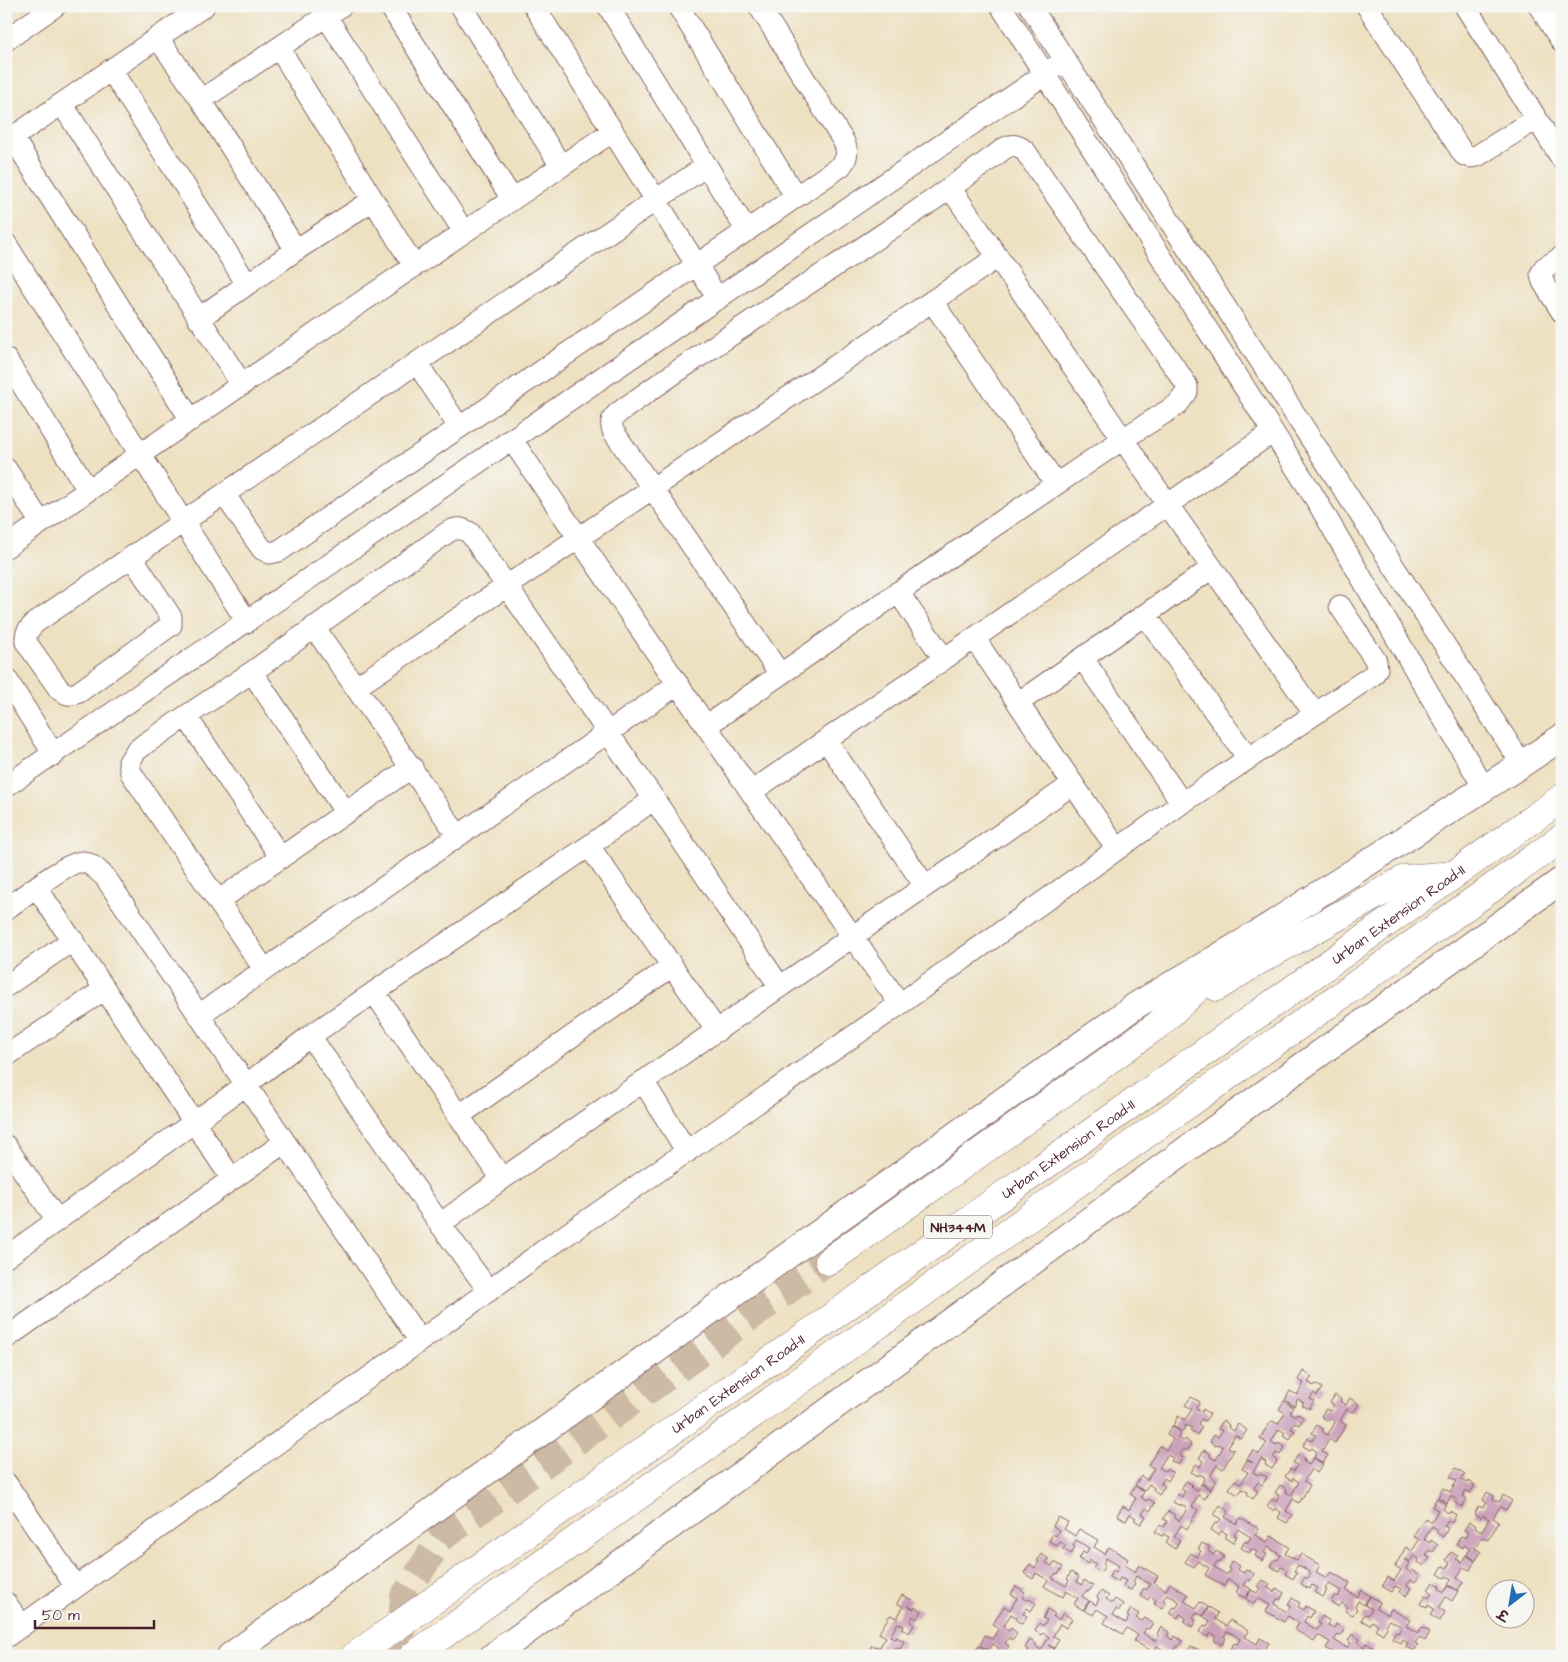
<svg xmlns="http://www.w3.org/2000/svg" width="1568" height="1662" viewBox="0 0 1568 1662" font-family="'Architects Daughter','Playpen Sans Deva',sans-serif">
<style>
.building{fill:#cba0b9}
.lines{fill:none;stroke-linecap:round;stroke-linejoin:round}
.highway-tunnel{stroke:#cdbaa4;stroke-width:28;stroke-dasharray:28 14;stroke-linecap:butt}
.minor-casing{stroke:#836360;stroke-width:23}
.major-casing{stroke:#836360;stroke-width:28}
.highway-casing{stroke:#836360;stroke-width:29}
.minor{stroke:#fff;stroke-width:21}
.major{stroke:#fff;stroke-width:26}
.highway{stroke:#fff;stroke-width:28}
.labels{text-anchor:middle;stroke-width:4.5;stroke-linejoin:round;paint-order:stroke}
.shield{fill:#f6f6f2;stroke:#7e6067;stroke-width:1}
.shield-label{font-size:14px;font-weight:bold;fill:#4a1f2b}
.street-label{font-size:15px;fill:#4a1f2b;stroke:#f6f6f2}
</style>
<rect width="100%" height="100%" fill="#f6f6f2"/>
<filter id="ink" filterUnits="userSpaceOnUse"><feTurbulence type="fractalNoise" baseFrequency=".02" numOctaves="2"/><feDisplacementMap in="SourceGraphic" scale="10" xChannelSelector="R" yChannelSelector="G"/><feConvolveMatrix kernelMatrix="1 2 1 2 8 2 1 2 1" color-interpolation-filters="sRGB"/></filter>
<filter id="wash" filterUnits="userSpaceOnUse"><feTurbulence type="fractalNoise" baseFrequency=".0096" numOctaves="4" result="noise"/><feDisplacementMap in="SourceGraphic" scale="20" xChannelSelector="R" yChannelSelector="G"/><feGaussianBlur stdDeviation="1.12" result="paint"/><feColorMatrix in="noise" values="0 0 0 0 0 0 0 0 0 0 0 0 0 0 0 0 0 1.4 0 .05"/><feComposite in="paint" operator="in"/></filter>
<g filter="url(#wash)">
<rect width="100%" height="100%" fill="#eee1c2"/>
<g id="blocks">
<path class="building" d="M1303 1371 1312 1377 1308 1382 1314 1386 1316 1384 1322 1388 1317 1396 1314 1393 1310 1399 1314 1401 1309 1409 1302 1405 1304 1403 1298 1399 1294 1406 1285 1400 1290 1391 1297 1395 1304 1383 1298 1380Z
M1335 1395 1341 1399 1340 1401 1346 1405 1350 1398 1359 1404 1353 1413 1347 1409 1340 1421 1346 1425 1335 1443 1329 1439 1322 1451 1328 1455 1323 1463 1314 1457 1317 1452 1312 1448 1310 1450 1303 1446 1308 1438 1312 1441 1316 1435 1312 1433 1317 1425 1323 1429 1322 1431 1327 1435 1332 1428 1335 1422 1330 1418 1328 1421 1321 1416 1326 1409 1330 1411 1334 1405 1330 1403Z
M1191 1397 1200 1402 1196 1408 1202 1412 1203 1409 1210 1414 1205 1421 1201 1419 1198 1424 1202 1427 1197 1435 1190 1431 1192 1428 1186 1425 1182 1432 1173 1426 1178 1416 1185 1420 1192 1409 1185 1405Z
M1284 1401 1293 1407 1290 1412 1295 1416 1297 1413 1304 1418 1299 1425 1295 1423 1291 1429 1295 1431 1290 1439 1283 1435 1285 1433 1279 1429 1271 1442 1277 1445 1278 1443 1285 1447 1280 1455 1276 1453 1273 1458 1277 1461 1272 1469 1265 1465 1266 1462 1261 1459 1253 1472 1258 1475 1260 1473 1267 1477 1262 1485 1258 1482 1254 1488 1258 1491 1253 1499 1247 1494 1248 1492 1242 1489 1238 1495 1229 1489 1235 1480 1241 1484 1248 1472 1242 1469 1247 1460 1253 1463 1247 1459 1253 1450 1259 1454 1267 1443 1260 1439 1265 1430 1272 1421 1278 1424 1285 1413 1279 1409Z
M1223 1420 1229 1425 1228 1427 1234 1431 1238 1424 1247 1430 1241 1439 1235 1435 1228 1447 1234 1450 1223 1469 1217 1465 1210 1476 1216 1480 1211 1489 1202 1483 1205 1477 1199 1474 1198 1476 1191 1472 1196 1464 1200 1467 1203 1461 1199 1458 1204 1450 1211 1454 1210 1457 1216 1460 1223 1447 1218 1444 1216 1446 1210 1442 1214 1435 1218 1437 1222 1431 1218 1429Z
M1172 1426 1181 1432 1178 1438 1183 1442 1185 1439 1191 1444 1187 1451 1183 1449 1179 1455 1183 1457 1178 1465 1171 1461 1173 1458 1167 1455 1159 1468 1165 1471 1166 1469 1173 1473 1168 1481 1164 1478 1161 1484 1165 1486 1159 1495 1153 1490 1154 1488 1149 1484 1144 1491 1135 1485 1141 1476 1147 1480 1154 1468 1148 1465 1160 1446 1166 1450 1173 1439 1167 1435Z
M1298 1455 1305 1459 1303 1461 1309 1465 1313 1458 1323 1464 1317 1473 1311 1469 1304 1481 1310 1485 1299 1503 1293 1499 1286 1511 1292 1515 1287 1523 1278 1518 1281 1512 1275 1508 1274 1511 1267 1506 1272 1499 1276 1501 1279 1495 1275 1493 1280 1485 1287 1489 1286 1492 1291 1495 1299 1482 1293 1478 1292 1481 1285 1477 1290 1469 1294 1471 1297 1465 1293 1463Z
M1456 1468 1465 1474 1461 1480 1467 1483 1469 1481 1475 1485 1470 1493 1466 1490 1463 1496 1467 1499 1462 1507 1455 1503 1457 1500 1451 1496 1447 1503 1438 1497 1443 1488 1450 1492 1457 1481 1450 1477Z
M1186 1481 1193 1485 1191 1487 1197 1491 1201 1484 1210 1490 1205 1499 1198 1495 1192 1507 1198 1510 1187 1529 1181 1525 1174 1537 1180 1540 1175 1549 1166 1543 1169 1537 1163 1534 1162 1536 1155 1532 1160 1525 1164 1527 1167 1521 1163 1519 1168 1511 1175 1515 1173 1517 1179 1521 1184 1514 1187 1508 1181 1504 1180 1506 1173 1502 1178 1494 1182 1497 1185 1491 1181 1489Z
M1135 1486 1144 1492 1141 1497 1146 1501 1148 1499 1155 1503 1150 1511 1146 1508 1142 1514 1146 1516 1141 1524 1134 1520 1136 1518 1130 1514 1126 1521 1117 1515 1123 1506 1129 1510 1136 1498 1130 1494Z
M1487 1492 1494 1496 1493 1499 1499 1502 1503 1495 1512 1501 1506 1510 1500 1507 1493 1518 1499 1522 1488 1540 1482 1537 1475 1548 1481 1552 1476 1560 1467 1555 1470 1549 1464 1545 1463 1548 1456 1544 1461 1536 1465 1538 1468 1532 1464 1530 1469 1522 1476 1526 1475 1528 1481 1532 1489 1519 1483 1515 1481 1518 1474 1514 1479 1506 1483 1508 1487 1503 1483 1500Z
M1437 1498 1446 1504 1443 1509 1448 1513 1450 1511 1456 1515 1452 1523 1448 1520 1444 1526 1448 1528 1443 1537 1436 1532 1438 1530 1432 1526 1428 1533 1424 1539 1430 1543 1431 1540 1438 1545 1433 1552 1429 1550 1426 1556 1430 1558 1424 1566 1418 1562 1419 1559 1414 1556 1409 1562 1404 1559 1409 1563 1406 1569 1411 1573 1413 1570 1420 1575 1415 1582 1411 1580 1407 1585 1411 1588 1406 1596 1399 1592 1401 1589 1395 1586 1391 1592 1382 1587 1388 1577 1394 1581 1401 1570 1395 1566 1406 1547 1412 1551 1419 1540 1413 1536 1425 1518 1431 1522 1438 1510 1432 1507Z
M1220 1505 1229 1511 1225 1517 1237 1524 1240 1518 1259 1529 1255 1535 1267 1542 1271 1536 1289 1547 1285 1554 1297 1560 1301 1554 1320 1565 1316 1572 1327 1578 1331 1572 1350 1583 1346 1590 1357 1597 1361 1590 1370 1596 1364 1605 1358 1601 1355 1607 1357 1609 1353 1615 1345 1611 1348 1607 1342 1603 1339 1607 1331 1602 1335 1595 1338 1597 1341 1591 1328 1583 1325 1589 1327 1590 1323 1597 1315 1592 1318 1588 1312 1585 1309 1589 1301 1584 1305 1577 1308 1579 1311 1573 1304 1568 1298 1565 1294 1571 1297 1572 1293 1579 1285 1574 1287 1570 1281 1567 1279 1571 1271 1566 1275 1559 1278 1560 1281 1555 1268 1547 1264 1553 1267 1554 1263 1561 1255 1556 1257 1552 1251 1549 1249 1553 1241 1548 1245 1541 1247 1543 1251 1537 1244 1533 1238 1529 1234 1535 1237 1536 1233 1543 1225 1538 1227 1534 1221 1531 1219 1535 1211 1530 1215 1523 1217 1524 1221 1519 1214 1515Z
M1058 1517 1068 1522 1064 1529 1075 1536 1079 1529 1098 1540 1094 1547 1105 1554 1109 1547 1128 1559 1124 1565 1135 1572 1139 1565 1149 1571 1158 1576 1154 1583 1166 1590 1170 1583 1188 1595 1184 1601 1196 1608 1200 1602 1208 1607 1203 1616 1197 1613 1193 1618 1196 1620 1192 1627 1184 1622 1186 1618 1180 1614 1178 1618 1170 1613 1174 1607 1176 1608 1180 1602 1167 1594 1163 1600 1166 1602 1162 1608 1154 1604 1156 1600 1150 1596 1148 1600 1140 1595 1144 1588 1146 1590 1150 1584 1136 1576 1133 1582 1135 1584 1131 1590 1123 1586 1126 1581 1120 1578 1118 1582 1109 1577 1113 1570 1116 1572 1119 1566 1106 1558 1103 1564 1105 1565 1101 1572 1093 1567 1096 1564 1090 1560 1088 1564 1079 1559 1083 1552 1086 1554 1089 1548 1076 1540 1073 1546 1075 1547 1071 1554 1063 1549 1066 1545 1060 1542 1057 1546 1049 1541 1053 1534 1056 1536 1059 1530 1053 1526Z
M1202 1543 1210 1547 1208 1551 1213 1555 1216 1551 1224 1556 1220 1563 1217 1561 1214 1567 1227 1575 1230 1569 1228 1568 1232 1561 1240 1566 1238 1570 1244 1573 1246 1569 1254 1574 1250 1581 1248 1579 1244 1585 1251 1589 1245 1598 1236 1593 1239 1586 1228 1579 1224 1586 1205 1575 1209 1568 1198 1561 1194 1567 1185 1562 1191 1553 1197 1557 1201 1551 1198 1549Z
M1451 1552 1458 1556 1456 1559 1462 1562 1466 1555 1475 1561 1470 1570 1463 1567 1457 1578 1463 1582 1458 1590 1448 1585 1452 1579 1446 1576 1445 1578 1438 1574 1443 1566 1447 1568 1450 1563 1446 1560Z
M1041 1554 1049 1559 1046 1563 1052 1566 1054 1562 1063 1567 1058 1574 1056 1573 1052 1578 1066 1586 1069 1580 1067 1579 1071 1572 1079 1577 1076 1581 1082 1585 1084 1580 1093 1586 1088 1592 1086 1591 1082 1596 1089 1601 1083 1610 1074 1604 1078 1598 1066 1591 1063 1597 1053 1592 1044 1586 1048 1580 1036 1573 1033 1579 1024 1573 1030 1564 1035 1568 1039 1562 1037 1561Z
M1263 1580 1270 1584 1268 1588 1274 1592 1276 1588 1284 1593 1280 1600 1278 1598 1274 1604 1287 1612 1291 1606 1288 1604 1292 1598 1300 1603 1298 1607 1304 1610 1306 1606 1314 1611 1310 1618 1307 1616 1304 1622 1317 1630 1321 1624 1318 1623 1322 1616 1330 1621 1328 1625 1334 1628 1336 1624 1344 1630 1340 1636 1338 1635 1334 1640 1347 1648 1351 1643 1348 1641 1352 1634 1360 1639 1358 1643 1364 1647 1366 1643 1374 1648 1370 1654 1368 1653 1366 1656H1353L1348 1653 1346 1656H1339L1326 1648 1330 1642 1318 1635 1314 1641 1295 1630 1299 1623 1288 1616 1284 1622 1266 1611 1270 1605 1258 1598 1254 1604 1246 1599 1251 1590 1257 1593 1261 1588 1258 1586Z
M1433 1582 1440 1586 1439 1589 1444 1592 1448 1586 1458 1591 1452 1601 1446 1597 1439 1608 1445 1612 1440 1621 1430 1615 1434 1609 1428 1605 1427 1608 1420 1604 1425 1596 1429 1598 1432 1593 1428 1590Z
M1016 1586 1025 1592 1022 1597 1027 1601 1029 1599 1036 1603 1031 1611 1027 1608 1023 1614 1027 1616 1022 1624 1016 1620 1017 1618 1011 1614 1007 1621 1003 1627 1009 1631 1011 1628 1017 1633 1013 1640 1009 1638 1005 1643 1009 1646 1004 1654 997 1650 999 1648 993 1644 989 1650 980 1645 985 1635 992 1639 999 1628 993 1624 1004 1606 1010 1610 1017 1598 1011 1594Z
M1101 1591 1109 1596 1106 1599 1112 1603 1115 1599 1123 1604 1119 1611 1116 1609 1113 1615 1126 1623 1129 1617 1127 1616 1131 1609 1139 1614 1136 1618 1142 1621 1145 1618 1153 1623 1149 1629 1146 1628 1143 1633 1150 1638 1156 1641 1159 1636 1157 1634 1161 1627 1169 1632 1167 1636 1172 1640 1175 1636 1183 1641 1179 1647 1176 1646 1173 1652 1179 1656H1166L1168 1653 1157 1646 1153 1652 1134 1641 1138 1635 1127 1628 1123 1634 1104 1623 1108 1616 1097 1609 1093 1615 1084 1610 1090 1601 1096 1605 1099 1599 1097 1597Z
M902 1595 912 1600 908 1606 914 1609 915 1607 922 1611 917 1619 913 1616 910 1622 914 1625 909 1633 902 1629 904 1626 898 1623 890 1636 896 1639 897 1637 904 1641 900 1649 896 1647 892 1652 898 1656H884L880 1653 878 1656H870L867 1654 872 1645 879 1648 886 1637 879 1633 890 1615 897 1618 903 1607 897 1603Z
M1370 1596 1380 1602 1376 1608 1388 1615 1391 1609 1410 1620 1406 1626 1418 1633 1422 1627 1430 1632 1425 1641 1419 1637 1415 1643 1418 1645 1414 1651 1406 1647 1408 1643 1402 1639 1400 1643 1392 1638 1396 1631 1398 1633 1402 1627 1395 1623 1389 1620 1385 1625 1387 1627 1383 1634 1375 1629 1378 1625 1372 1621 1370 1625 1361 1620 1365 1614 1368 1615 1372 1609 1365 1605Z
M1209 1607 1218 1613 1215 1619 1226 1626 1230 1620 1249 1631 1245 1637 1257 1644 1260 1638 1269 1643 1263 1652 1257 1649 1254 1654 1256 1656H1246L1247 1654 1241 1651 1239 1654 1230 1649 1234 1643 1237 1644 1240 1639 1233 1634 1227 1631 1224 1637 1226 1638 1222 1645 1214 1640 1216 1636 1211 1633 1208 1637 1200 1632 1204 1625 1207 1626 1210 1621 1203 1616Z
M1048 1609 1055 1614 1053 1616 1059 1620 1063 1613 1072 1619 1066 1628 1060 1624 1053 1636 1059 1639 1054 1648 1048 1645 1054 1649 1050 1656 1042 1654 1041 1656H1025L1029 1650 1025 1648 1030 1640 1036 1644 1035 1646 1041 1650 1049 1637 1043 1633 1041 1635 1035 1631 1039 1623 1043 1626 1047 1620 1043 1618Z
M979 1646 988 1651 986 1656 974 1654Z
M1191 1646 1199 1650 1196 1655 1199 1656H1188L1189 1654 1187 1652Z"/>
</g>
</g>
<g filter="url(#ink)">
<use href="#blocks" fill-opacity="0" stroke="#836360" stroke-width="1"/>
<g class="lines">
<path class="highway-tunnel" d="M399 1656 404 1597 441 1538 829 1261"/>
<defs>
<path id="minor" d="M390 6 512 199
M461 6 561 166
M534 6 718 299
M608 6 747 231
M678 6 796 197
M1001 6 1315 498 1484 788
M1030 6 1522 764
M1367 6 1464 155 1471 157 1477 156 1536 119
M1465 6 1562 159
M1539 6 1562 42
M326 16 464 232
M158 38 201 100 296 250
M6 40 55 6
M279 48 414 266
M111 70 247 284
M201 100 341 6
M62 104 242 385
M13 138 191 420
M6 142 204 6
M951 189 1168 505 1314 713
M6 244 247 622
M1562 257 1544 268 1541 274 1543 282 1562 312
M932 301 1056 484
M198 319 296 250 373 200
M6 359 88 490
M417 363 459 427
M512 440 751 792 900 1004
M6 469 41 523
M224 494 262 549 270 553 279 551 841 166C848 157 848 152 844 142L759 6
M6 547 360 303 613 131
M132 557 171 617V625L79 692C70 696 67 695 59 689L26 642C25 632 29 629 36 622L706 166
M898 592 944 659
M1146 616 1248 758
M314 627 458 836
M974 638 1117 849
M1083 659 1182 803
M252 672 346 813
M6 678 54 755
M356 687 998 257
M1018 703 1212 568
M186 716 281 858
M706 726 978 537 1123 439 1177 405 1187 392V386L1182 378 1025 151C1018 145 1014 144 1005 148 880 242 744 321 618 413 612 419 610 422 613 431L780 674
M826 740 925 886
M6 786 1064 61
M751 792 1273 432
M589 846 717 1031
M37 888 232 1179
M218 901 412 767
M6 909C20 899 69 860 83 862 93 864 98 871 105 877L420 1341
M264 969 131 773 129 762 136 751 146 743 252 672 448 532C457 527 462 528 470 533L654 799 780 987
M6 986 73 940
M374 992 502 1179
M199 1015 678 684
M310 1036 440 1224 489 1291
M6 1056 105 989
M643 1081 687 1152
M460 1115 672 966
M6 1146 57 1220
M440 1224 502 1179 1073 784
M6 1257 246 1085 310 1036 589 846 654 799
M6 1338 285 1142
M6 1483 76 1587
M6 1603 22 1626
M6 1637 420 1341 550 1246 900 1004 1182 803 1373 675 1377 669 1376 661 1340 606"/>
<path id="major" d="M230 1656 1135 1006 1252 937 1522 764 1562 737
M493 1656 1206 1135 1562 880"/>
<g id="highway">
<path d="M1217 987 1258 961 1405 879 1453 875"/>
<path d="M829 1261 1159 1024 1252 937"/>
<path id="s1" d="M355 1656 1562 798"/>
<path d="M413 1656 1562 838"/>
<path d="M504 1656 508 1644"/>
</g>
</defs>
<use href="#minor" class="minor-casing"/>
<use href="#major" class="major-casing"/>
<use href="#highway" class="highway-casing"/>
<use href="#minor" class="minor"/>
<use href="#major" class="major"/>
<use href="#highway" class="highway"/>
</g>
</g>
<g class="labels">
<rect class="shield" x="924" y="1215.5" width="68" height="23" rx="4"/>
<g class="shield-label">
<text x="958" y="1232">NH344M</text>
</g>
<g class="street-label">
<text dy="5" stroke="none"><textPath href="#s1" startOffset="1280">Urban Extension Road-II</textPath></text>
<text dy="5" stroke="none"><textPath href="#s1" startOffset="875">Urban Extension Road-II</textPath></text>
<text dy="5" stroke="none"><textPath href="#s1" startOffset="470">Urban Extension Road-II</textPath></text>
</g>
</g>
<rect width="1568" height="1662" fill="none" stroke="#f6f6f2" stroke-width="25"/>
<g transform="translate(1510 1604) rotate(211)"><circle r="24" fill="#f6f6f2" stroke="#b1a0a2"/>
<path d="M0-4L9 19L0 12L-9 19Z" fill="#1f6fb2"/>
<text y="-8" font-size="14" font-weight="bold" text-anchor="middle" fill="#4a1f2b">उ</text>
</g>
<path d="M35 1620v8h119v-8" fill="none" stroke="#4a1f2b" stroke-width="2.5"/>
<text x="42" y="1620" font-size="15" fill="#4a1f2b" stroke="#f6f6f2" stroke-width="4" paint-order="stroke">50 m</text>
</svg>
